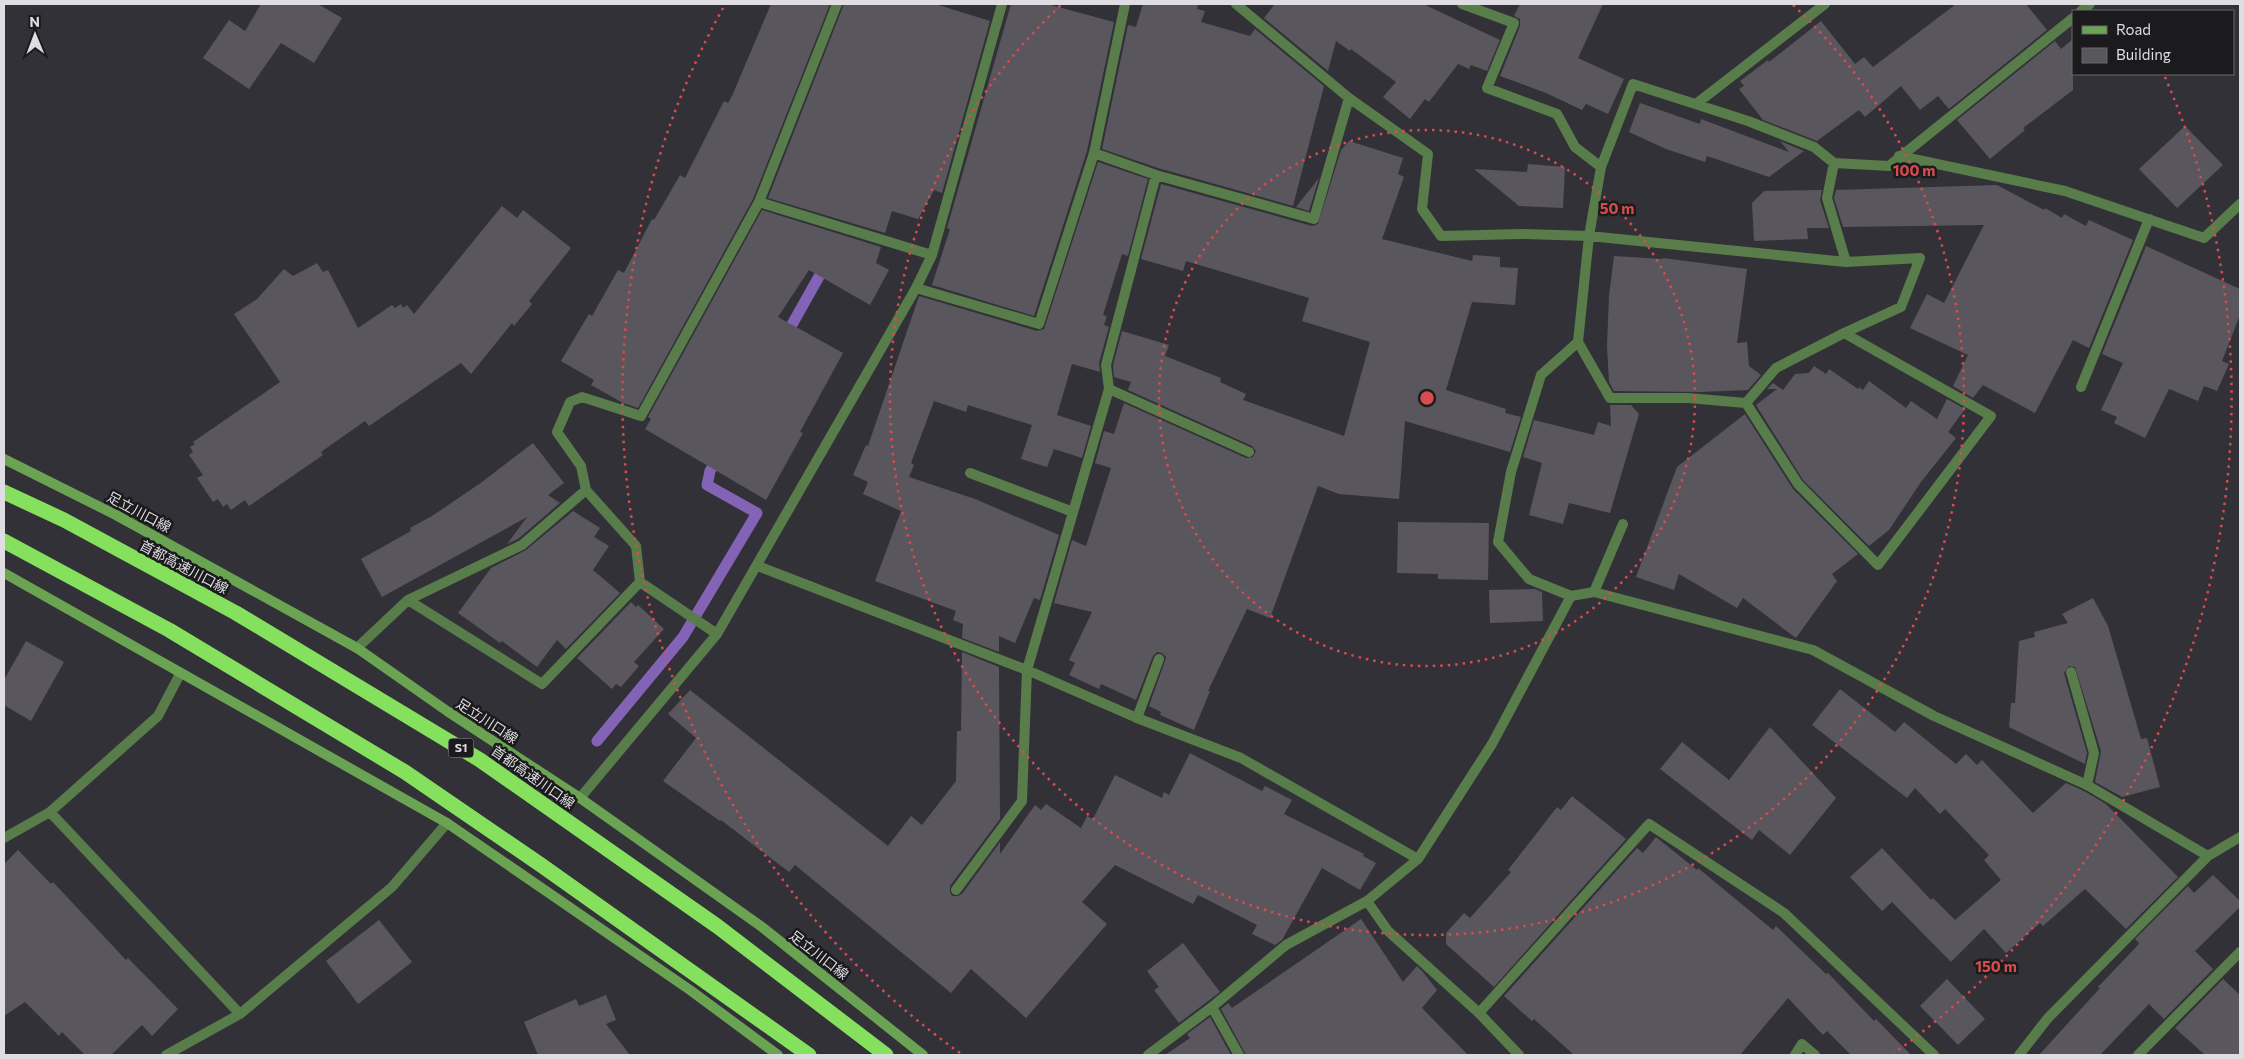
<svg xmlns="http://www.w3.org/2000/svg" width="2244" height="1059" viewBox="0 0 2244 1059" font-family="Commissioner,'Noto Sans JP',sans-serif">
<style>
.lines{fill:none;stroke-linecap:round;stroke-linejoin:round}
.stream{stroke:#8363b6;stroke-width:11}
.building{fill:#59575d}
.lane{stroke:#587c4a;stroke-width:10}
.street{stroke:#587c4a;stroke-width:10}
.secondary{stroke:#6aa453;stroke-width:10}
.highway{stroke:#84e05d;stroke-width:15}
.ring{fill:none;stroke:#d84c4d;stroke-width:2.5;stroke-dasharray:2.5 5}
.labels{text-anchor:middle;stroke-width:5;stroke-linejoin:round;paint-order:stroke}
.shield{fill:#1b1a1d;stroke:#a4a2a6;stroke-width:1}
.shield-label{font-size:12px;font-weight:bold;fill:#dfdde1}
.street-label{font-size:14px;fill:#dfdde1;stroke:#1b1a1d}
.centre{fill:#d84c4d;stroke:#1b1a1d;stroke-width:2.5}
.ring-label{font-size:15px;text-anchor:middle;font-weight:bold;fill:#d84c4d;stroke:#1b1a1d;stroke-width:5;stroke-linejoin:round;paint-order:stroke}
</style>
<rect width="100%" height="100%" fill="#333138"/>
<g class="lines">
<path class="stream" d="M785 337 826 264
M597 741 683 637 757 513 707 485 710 471 719 456"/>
</g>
<path class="building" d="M261 4H318L342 18 314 63 281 43 249 89 203 58 229 20 245 31Z
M771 4H830L753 199 638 408 623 403 591 385 594 380 561 361 589 314 592 316 618 270 624 273 652 219 654 220 680 175 685 178 724 101 728 103 732 96Z
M844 4H935L990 21 942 193 934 190 918 219 892 211 885 233 768 198Z
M1011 4H1047L1114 22 1087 151 1034 316 932 285 950 229 947 228Z
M1143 4H1198L1197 9 1205 11 1201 22 1250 36 1255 29 1324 86 1293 206 1158 168 1102 149 1128 25 1136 27Z
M1275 4H1423L1500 40 1487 71 1471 65 1469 69 1458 64 1429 102 1425 99 1410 119 1383 97 1396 82 1351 49 1350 51 1336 41 1328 71 1264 18Z
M1520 4H1603L1578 58 1624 79 1608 114 1586 104 1582 110 1546 93 1500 76 1520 26V19L1514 16Z
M1956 4H2026L2047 30 1949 109 1938 96 1920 110 1901 86 1865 117 1859 110 1817 141 1763 120 1739 89 1744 86 1740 81 1768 60 1769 62 1821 21 1855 64 1864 57 1873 67Z
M2073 39V90L2023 128 2025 130 1990 159 1957 120 2055 41 2061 49Z
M1640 103 1700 124 1701 119 1789 152 1780 141 1804 151 1769 177 1707 156 1705 162 1666 149 1629 132Z
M2185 126 2223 165 2177 208 2139 169Z
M1349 141 1403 158 1398 174 1404 177 1382 239 1472 261 1473 255 1500 257V267L1518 268 1515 305 1472 302 1446 390 1506 409 1505 413 1521 417 1510 452 1405 421 1399 499 1339 494 1318 486 1270 618 1247 609 1208 691H1210L1194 730 1160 715 1161 712 1149 706 1165 661 1166 657 1162 653 1157 652 1153 656 1136 700 1101 684 1099 689 1069 675 1075 663 1069 660 1092 612 1054 603 1072 540 1086 546 1111 468 1095 463 1104 431 1114 434 1124 403 1246 458 1253 457 1256 451 1252 446 1128 390 1131 382 1114 377 1113 365 1122 331 1169 345 1165 356 1221 378 1220 382 1246 394 1243 400 1344 436 1370 342 1302 321 1309 298 1186 261 1183 271 1141 259 1161 184 1312 226 1318 224 1341 150Z
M1098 162 1148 179 1128 256 1122 254 1103 315 1107 316 1104 325 1109 327 1099 363 1100 372 1072 364 1057 415 1091 426 1082 458 1054 449 1047 467 1021 459 1032 425 968 405 966 412 934 401 911 463 914 465 909 477 975 499 1059 535 1040 600 1034 598 1015 643 999 636V652L962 638 963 624 953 620 956 611 875 581 901 511 863 494 868 482 853 475 866 445 868 446 919 296 1037 331 1044 329Z
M1528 164 1565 167 1563 208 1519 206 1474 169 1527 172Z
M1319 178 1309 211 1296 207Z
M1997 185 2044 210 2045 208 2062 218 2064 214 2086 226 2089 220 2133 240 2089 348 2073 340 2035 413 1983 385 1973 398 1953 386 1968 355 1910 328 1927 294 1944 303 1984 225 1843 227 1834 198 1836 190Z
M1822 190 1820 200 1829 228H1807L1808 239 1754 241 1752 203 1764 191Z
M502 206 517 218 523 210 571 248 529 301 532 304 514 326 512 323 471 374 461 363 369 426 365 421 321 452 323 455 249 506 245 500 231 510 227 504 223 507 218 499 213 502 197 478 203 475 189 455 193 452 190 447 195 444 193 442 280 382 234 314 257 299 284 269 293 276 317 263 323 272 328 270 358 328 392 305 395 308 401 304 403 308 407 305 414 314Z
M762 210 881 247 876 263 889 270 870 305 809 270 778 317 843 353 800 432 803 433 766 500 645 429 651 419 648 417Z
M2146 246 2240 289V315L2222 361 2229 364 2217 391 2204 386 2198 401 2169 389 2145 438 2114 423 2117 417 2101 410 2123 363 2102 354Z
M1614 256 1662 259 1663 258 1747 269 1737 343 1747 342 1749 366 1761 375 1748 390 1700 392 1614 391 1609 382 1607 346 1609 296Z
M1814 366 1826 374 1829 369 1858 389 1859 387 1863 390 1869 381 1906 408 1911 401 1937 419 1947 399 1965 409 1948 432 1956 438 1921 482 1889 530 1869 546 1803 480 1756 405 1777 389H1767L1773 383 1783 390 1795 374 1809 373Z
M1610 405H1631L1639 414 1610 513 1569 503 1563 524 1529 515 1542 463 1523 457 1534 420 1594 435 1598 422 1611 426Z
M1745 414 1793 489 1858 554 1832 574 1837 581 1796 638 1743 598 1737 608 1679 574 1674 590 1636 577 1677 467Z
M533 443 564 483 548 495 560 503 518 539 507 544 527 517 382 597 361 559 411 531 410 528 432 516 482 482Z
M573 511 600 528 594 537 609 546 593 570 620 593 566 649 557 640 537 667 502 641 500 643 458 613 491 568 526 550Z
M1398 522 1489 523 1488 580 1438 579V574L1397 573Z
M1535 589 1542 592 1543 621 1490 623 1489 590Z
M2093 598 2108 626 2141 739 2147 738 2160 787 2122 797 2095 782 2101 751 2075 667 2069 666 2064 673 2087 753 2085 764 2009 727 2011 703H2015L2019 641 2035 637 2034 632 2068 623 2062 614Z
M631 602 636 607 638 605 664 629 634 662 639 666 621 687 616 684 612 689 577 658Z
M26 641 64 662 31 721 4 705V680Z
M962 652 999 667 1000 819 950 886V892L952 896H958L962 894 1000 842V854L1035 805 1041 810 1046 804 1081 828 1087 816 1093 819 1115 775 1162 798 1164 792 1169 795 1190 753 1262 791 1265 786 1292 800 1284 814 1364 854 1363 856 1376 863 1360 890 1322 868 1282 940 1275 945 1252 934 1257 925 1198 895 1193 904 1115 865 1082 902 1107 924 1026 1018 971 969 951 993 795 865 789 872 721 820 720 821 663 781 696 738 668 714 690 690 888 846 911 816 922 825 956 781 957 731H961Z
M1840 689 1895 732 1904 722 1956 764 1966 754 1977 765 1982 760 2033 813 2066 783 2084 791 2106 804 2178 877 2126 929 2085 889 2043 926 2040 923 2006 953 1984 929 1951 962 1892 902 1882 911 1850 877 1882 848 1931 900 1933 898 1955 920 2001 880 1984 860 1989 855 1945 809 1940 814 1915 788 1907 798 1812 725Z
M1770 727 1836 798 1790 855 1759 830 1752 840 1660 769 1682 742 1729 780Z
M1572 796 1626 839 1494 987 1446 944V933L1464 913 1470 918 1511 872 1508 870 1557 807 1561 810Z
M1656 837 1697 870 1698 868 1773 930 1776 926 1826 974 1828 973 1874 1021 1876 1019 1911 1055H1851L1827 1031 1823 1035 1788 998 1740 1055H1574L1534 1019 1532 1021 1504 996 1637 848 1643 853Z
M18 850 51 884 53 882 126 960 128 958 178 1009 152 1036 142 1025 111 1055H85L62 1032 59 1036 25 1002 4 1016V864Z
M2213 875 2240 901V907L2195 951 2213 969 2164 1019 2149 1004 2100 1055H2039L2100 988 2098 987 2138 945 2139 943 2135 939 2188 886 2194 893Z
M1361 919 1403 982 1417 966 1423 972 1437 990 1422 1008 1468 1055H1246L1221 1009 1228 1003 1232 1008Z
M379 920 412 962 358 1004 326 961Z
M1183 943 1220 992 1179 1023 1154 990 1159 987 1147 971Z
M1947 979 1985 1019 1958 1045 1920 1006Z
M2223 979 2240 995V1055H2205L2175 1028Z
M606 995 616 1020 606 1024 630 1055H538L524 1022 576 999 579 1006Z
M1210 1017 1231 1055H1165L1190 1038 1187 1034Z"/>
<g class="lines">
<path class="lane" d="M2081 387 2149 219
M1109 389 1249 452
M970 473 1073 512
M1594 592 1623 524
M2071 672 2094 753 2087 785
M1137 718 1159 659
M956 890 1022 801 1027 670"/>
<path class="street" d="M1236 4 1349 98 1428 154 1422 209 1441 236 1522 234 1589 236 1846 262
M1462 4 1514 23 1487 88 1557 114 1575 147 1601 167 1633 84 1748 121 1814 147 1834 163 1889 166 2073 18
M2081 11 2090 4
M1696 104 1825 4
M1094 153 1156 175 1314 219 1349 98
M1899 156 2065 191 2204 238 2240 204
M759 202 932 255
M916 288 1039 324 1094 153 1125 4
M1578 342 1610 398H1688L1746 403 1776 368 1844 333 1901 307 1920 258 1846 262 1827 198 1834 163
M1746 403 1798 484 1878 565 1991 416 1844 333
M586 490 581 466 557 432 570 402 582 397 641 416 759 202 837 4
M758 566 1027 670 1137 718 1241 758 1418 859
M1571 596 1529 579 1498 542 1511 472 1541 375 1578 342 1589 236 1601 167
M408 600 542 684 640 582
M357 648 408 600 522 545 586 490 636 546 640 582 717 634
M1027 670 1109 389 1106 365 1156 175
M580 798 717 634 916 288 932 255 1002 4
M50 812 240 1014
M4 838 50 812 158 716 180 674
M1212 1007 1239 1055
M1479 1013 1649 824 1784 913 1934 1055
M166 1055 240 1014 392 887 447 823
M1148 1055 1212 1007 1286 945 1367 901
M1519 1055 1479 1013 1388 931 1367 901 1418 859 1492 744 1571 596 1594 592 1813 650 1934 716 2087 785 2208 856
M1795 1055 1802 1044 1815 1055
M2019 1055 2048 1018 2208 856 2240 837
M2138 1055 2240 952"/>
<path class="secondary" d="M4 459 116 515 357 648 447 711 580 798 762 927 923 1055
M4 573 447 823 690 990 778 1055"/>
<path class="highway" d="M4 492 64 520 236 613 480 760 717 926 886 1055
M4 541 169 630 405 772 541 865 809 1055"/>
</g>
<g class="ring">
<circle cx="1427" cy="398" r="268"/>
<path d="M1793 5A537 537 0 1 1 1061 5"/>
<path d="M960 1053A805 805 0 0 1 723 8M2165 77A805 805 0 0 1 1894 1053"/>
</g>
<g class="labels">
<rect class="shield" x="448.5" y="738.5" width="25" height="19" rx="4"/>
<g class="shield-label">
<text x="461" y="752">S1</text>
</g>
<g class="street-label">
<text transform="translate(139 512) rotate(28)" y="5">足立川口線</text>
<text transform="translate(184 567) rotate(28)" y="5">首都高速川口線</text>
<text transform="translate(487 721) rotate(33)" y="5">足立川口線</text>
<text transform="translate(533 777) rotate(35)" y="5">首都高速川口線</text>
<text transform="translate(819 955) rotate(38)" y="5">足立川口線</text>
</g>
</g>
<circle cx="1427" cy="398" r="8" class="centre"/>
<g class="ring-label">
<text x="1914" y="176">100 m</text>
<text x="1617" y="214">50 m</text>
<text x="1996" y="972">150 m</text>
</g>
<rect width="2244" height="1059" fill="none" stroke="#dfdde1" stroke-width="10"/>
<rect x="2072" y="10" width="162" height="65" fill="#1b1a1d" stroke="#69686b"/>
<rect x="2082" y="26" width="25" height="8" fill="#6aa453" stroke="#69686b"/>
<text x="2116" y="35" font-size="15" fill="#dfdde1">Road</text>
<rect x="2082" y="48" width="25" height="15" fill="#59575d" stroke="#69686b"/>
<text x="2116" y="60" font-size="15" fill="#dfdde1">Building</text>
<g transform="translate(35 35) rotate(359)" stroke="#1b1a1d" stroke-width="4" paint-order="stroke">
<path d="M0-4L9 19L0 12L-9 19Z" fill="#dfdde1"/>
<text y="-8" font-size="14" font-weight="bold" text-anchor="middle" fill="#dfdde1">N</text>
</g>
</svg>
